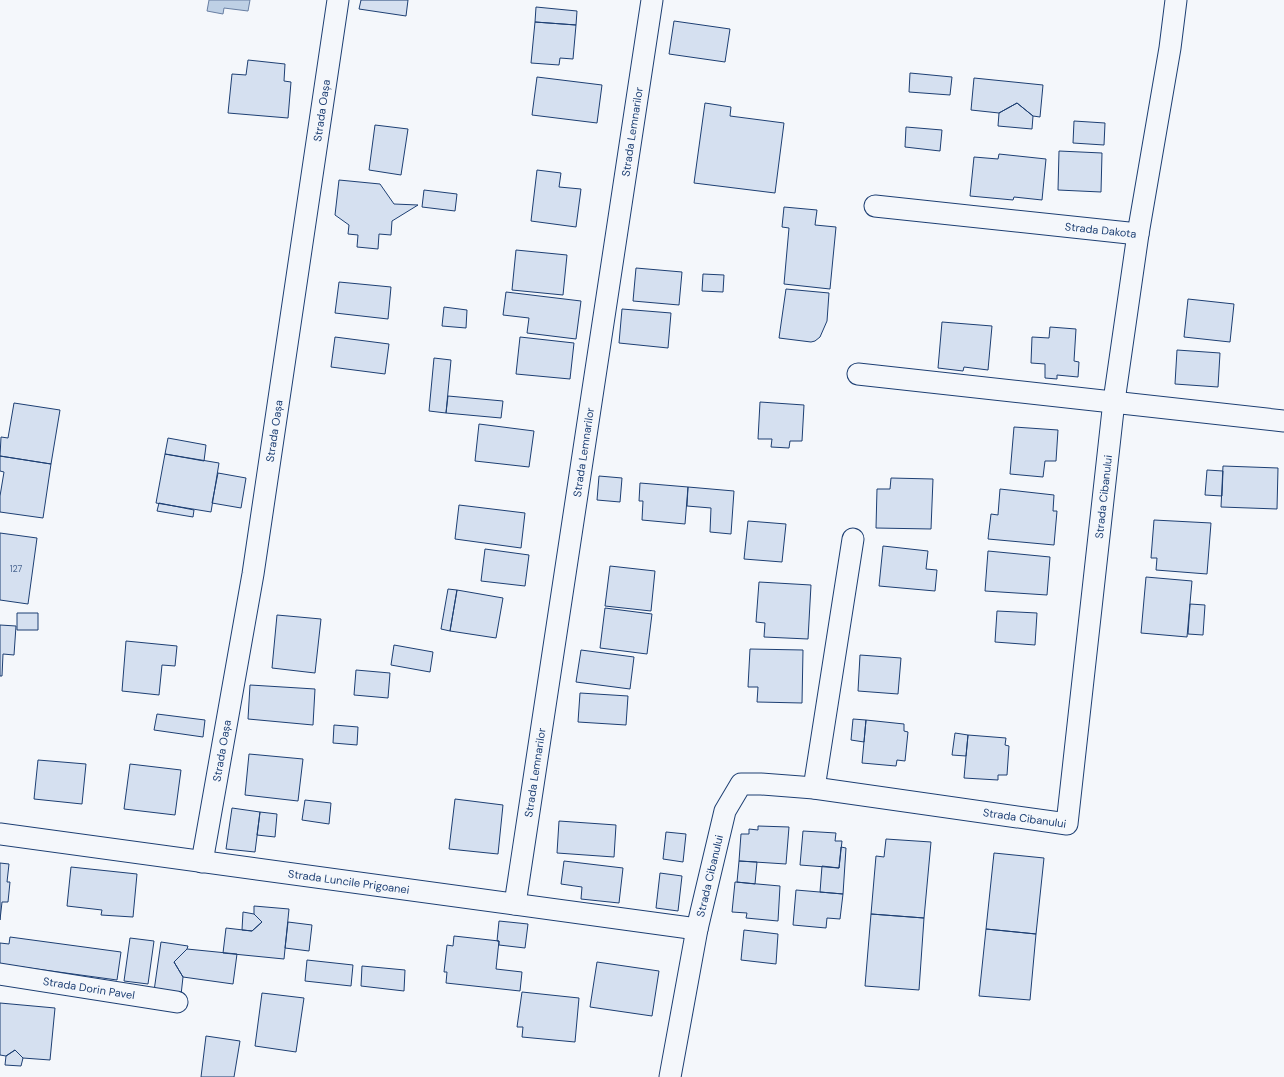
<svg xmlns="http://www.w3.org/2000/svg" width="1284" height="1077" viewBox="0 0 1284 1077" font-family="'DM Sans',sans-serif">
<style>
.water{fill:#bed0e5;stroke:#687fa3}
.building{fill:#d5e0f0;stroke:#1d3f73}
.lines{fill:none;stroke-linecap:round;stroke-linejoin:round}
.minor-casing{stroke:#1d3f73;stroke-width:23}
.minor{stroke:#f4f7fb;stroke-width:21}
.labels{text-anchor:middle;stroke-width:3;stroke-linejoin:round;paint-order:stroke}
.number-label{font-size:9px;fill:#4b6792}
.street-label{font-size:11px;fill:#1d3f73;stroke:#f4f7fb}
</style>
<rect width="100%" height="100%" fill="#f4f7fb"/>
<path class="water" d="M209 0H250L248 11 224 8 223 14 207 11Z"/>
<path class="building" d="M361 0H408L406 16 359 9Z
M536 7 577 11 576 25 535 22Z
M674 21 730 29 725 62 669 54Z
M535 22 576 25 573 59 560 58 559 65 531 63Z
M248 60 285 64 284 81 291 82 288 118 228 113 232 74 246 75Z
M910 73 952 77 950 95 909 92Z
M537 77 602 85 597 123 532 115Z
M974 78 1043 85 1040 117 1033 116 1017 103 999 113 971 110Z
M705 103 731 107 730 116 784 123 775 193 694 183Z
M1017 103 1033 116 1032 129 998 126 999 113Z
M1074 121 1105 123 1104 145 1073 143Z
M375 125 408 129 401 175 369 170Z
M906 127 942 130 940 151 905 147Z
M1059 151 1102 153 1101 192 1058 190Z
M999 154 1046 159 1042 200 1014 197 1013 200 970 196 974 157 998 159Z
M537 170 561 173 559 187 581 189 576 227 531 221Z
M339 180 380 184 394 204 418 205 392 221 391 235 379 234 378 249 357 247 358 235 348 234 349 225 335 215Z
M424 190 457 194 455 211 422 207Z
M784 207 817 210 815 225 836 227 830 289 784 284 789 228 782 227Z
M516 250 567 255 563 295 512 290Z
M636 268 682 272 679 305 633 301Z
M703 274 724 275 723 292 702 291Z
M339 282 391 287 388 319 335 313Z
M786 289 829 293 827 321 820 337 815 341 811 342 779 338Z
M506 292 581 301 576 339 527 333 529 318 503 315Z
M1188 299 1234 304 1230 342 1184 337Z
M444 307 467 310 466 328 442 326Z
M622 309 671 313 668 348 619 343Z
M942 322 992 326 988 370 964 367 963 371 938 368Z
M1050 327 1076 329 1074 361 1079 362 1078 377 1057 375V379L1045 378V364L1031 363 1032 337 1049 338Z
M335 337 389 344 385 374 331 367Z
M520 337 574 343 570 379 516 374Z
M1177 350 1220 353 1218 387 1175 384Z
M434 358 451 360 446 413 429 411Z
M448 396 503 401 501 418 446 413Z
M760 402 804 405 802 441H790L789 448 771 447 772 439H758Z
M14 403 60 410 51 464 0 456 1 437 8 438Z
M479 424 534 431 529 467 475 461Z
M1014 427 1058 430 1056 461H1045L1043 477 1010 474Z
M168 438 206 445 204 461 165 454Z
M165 454 219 463 211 512 156 503Z
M0 456 51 464 43 518 0 512V496L4 472 0 471Z
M1223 466 1278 468 1277 509 1221 507Z
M1207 470 1223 471 1222 496 1205 495Z
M218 473 246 478 241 508 212 503Z
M599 476 622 478 620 502 597 500Z
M891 478 933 479 931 529 876 528 877 489H890Z
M640 483 688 487 685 524 642 520 643 501H639Z
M688 487 734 491 731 534 710 532 711 508 687 506Z
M1000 489 1054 495 1053 511H1057L1054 545 988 539 991 514 998 515Z
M159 503 194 510 193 517 157 511Z
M459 505 525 513 521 548 455 539Z
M1154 520 1211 523 1207 574 1156 570 1157 558H1151Z
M748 521 786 524 782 562 744 559Z
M0 533 37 538 28 604 0 600Z
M883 546 928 551 926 569 937 570 935 591 879 586Z
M485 549 529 555 525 586 481 581Z
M988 551 1050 557 1047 595 985 591Z
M610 566 655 571 651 611 605 606Z
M1146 577 1192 581 1187 637 1141 633Z
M759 582 811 585 808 639 764 637 765 623 756 622Z
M448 589 457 590 450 631 441 629Z
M457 590 503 598 496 638 450 631Z
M1190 604 1205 605 1203 635 1188 634Z
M605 608 652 614 647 654 600 648Z
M997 611 1037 613 1035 645 995 642Z
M17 613H38V630H17Z
M277 615 321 619 315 673 272 668Z
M0 625 16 626 14 655 3 654 2 676H0Z
M126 641 177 646 175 666 162 665 159 695 122 691Z
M394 645 433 652 430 672 391 665Z
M750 649 803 650 802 703 757 702 758 687H748Z
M581 650 634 657 630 689 576 682Z
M860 655 901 658 898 694 858 691Z
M356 670 390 673 388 698 354 695Z
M250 685 315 689 313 725 248 719Z
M580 693 628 696 626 725 578 722Z
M157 714 205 720 203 737 154 730Z
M853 719 866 720 864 742 851 740Z
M866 720 904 724V731L908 732 905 761 897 760 896 766 862 763Z
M334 725 358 727 357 745 333 743Z
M955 733 968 735 966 756 952 755Z
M968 735 1006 738 1005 745 1009 746 1007 775H998V780L964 778Z
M249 754 303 759 298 801 245 795Z
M38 760 86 764 82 804 34 799Z
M130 764 181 770 175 815 124 809Z
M455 799 503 805 498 854 449 849Z
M305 800 331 803 329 824 302 820Z
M232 808 260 812 255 852 226 849Z
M260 812 277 814 275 837 257 835Z
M559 821 616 825 614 857 557 853Z
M758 826 789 827 786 864 739 861 741 834H749V829L758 830Z
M803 831 836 833 835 841H842L839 868 800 865Z
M666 832 686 834 683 862 663 859Z
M886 839 931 842 924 918 871 914 876 856 884 857Z
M841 847 846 848 843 894 820 892 822 866 839 868Z
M994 853 1044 858 1036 934 986 929Z
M564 861 623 868 619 903 581 899 582 887 561 884Z
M739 861 757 862 755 884 737 882Z
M0 863 9 864 7 882H10L8 902H2L0 920Z
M71 867 137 874 133 917 101 915 102 910 67 906Z
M660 873 682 876 678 911 656 908Z
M735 882 780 886 778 921 746 918 747 913 732 912Z
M796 890 843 894 840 919 827 918 826 928 793 925Z
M254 906 289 909 284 959 223 953 226 928 252 931 262 922 254 914Z
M243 912 254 914 262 922 252 931 242 930Z
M871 914 924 918 919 990 865 986Z
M499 921 528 924 525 948 499 945V941H497Z
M288 922 312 925 309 951 285 948Z
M986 929 1036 934 1030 1000 979 996Z
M744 930 778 934 776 964 741 960Z
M454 936 499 941 496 969 522 972 520 991 446 983 447 972H444L447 945 453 946Z
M10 937 121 952 117 980 0 964V943L9 944Z
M130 938 154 941 148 984 124 981Z
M161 942 188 946 187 949 174 962 183 977 181 995 154 991Z
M187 949 237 954 233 984 183 977 174 962Z
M307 960 353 965 351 986 305 981Z
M597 962 659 971 652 1016 590 1007Z
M362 966 405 970 404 991 361 986Z
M522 992 579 998 575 1042 522 1037 523 1027H517Z
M262 993 304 998 296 1052 255 1046Z
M0 1003 55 1008 50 1060 23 1058 15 1050 6 1056 0 1055Z
M206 1036 240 1041 234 1077H201Z
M15 1050 23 1058 21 1066 5 1065 6 1056Z"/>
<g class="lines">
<defs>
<g id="minor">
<path id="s1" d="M875 206 1138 234 1170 48 1176 0"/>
<path d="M858 374 1284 421"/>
<path d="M814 788 853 539"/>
<path id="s2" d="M0 834 697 929"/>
<path id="s3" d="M202 862 253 574 338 0"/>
<path id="s4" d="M515 904 652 0"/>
<path id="s5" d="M0 974 177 1002"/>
<path id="s6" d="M670 1077 697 929 725 811 741 784H761L814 788 1067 824 1114 401 1138 234"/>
</g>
</defs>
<use href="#minor" class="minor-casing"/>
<use href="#minor" class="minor"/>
</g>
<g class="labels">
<g class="number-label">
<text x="16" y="572">127</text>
</g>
<g class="street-label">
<text dy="4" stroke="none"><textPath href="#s3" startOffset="761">Strada Oașa</textPath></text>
<text dy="4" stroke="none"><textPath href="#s4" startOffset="781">Strada Lemnarilor</textPath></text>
<text dy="4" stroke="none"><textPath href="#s1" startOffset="227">Strada Dakota</textPath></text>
<text dy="4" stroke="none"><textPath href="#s3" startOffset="437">Strada Oașa</textPath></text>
<text dy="4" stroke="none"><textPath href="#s4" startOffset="457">Strada Lemnarilor</textPath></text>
<text dy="4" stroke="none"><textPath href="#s6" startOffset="961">Strada Cibanului</textPath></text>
<text dy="4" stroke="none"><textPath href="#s3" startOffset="113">Strada Oașa</textPath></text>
<text dy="4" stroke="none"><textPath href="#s4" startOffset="133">Strada Lemnarilor</textPath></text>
<text dy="4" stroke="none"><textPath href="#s6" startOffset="589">Strada Cibanului</textPath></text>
<text dy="4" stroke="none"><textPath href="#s6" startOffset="205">Strada Cibanului</textPath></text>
<text dy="4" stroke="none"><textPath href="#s2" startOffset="352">Strada Luncile Prigoanei</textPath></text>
<text dy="4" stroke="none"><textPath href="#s5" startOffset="90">Strada Dorin Pavel</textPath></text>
</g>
</g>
</svg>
